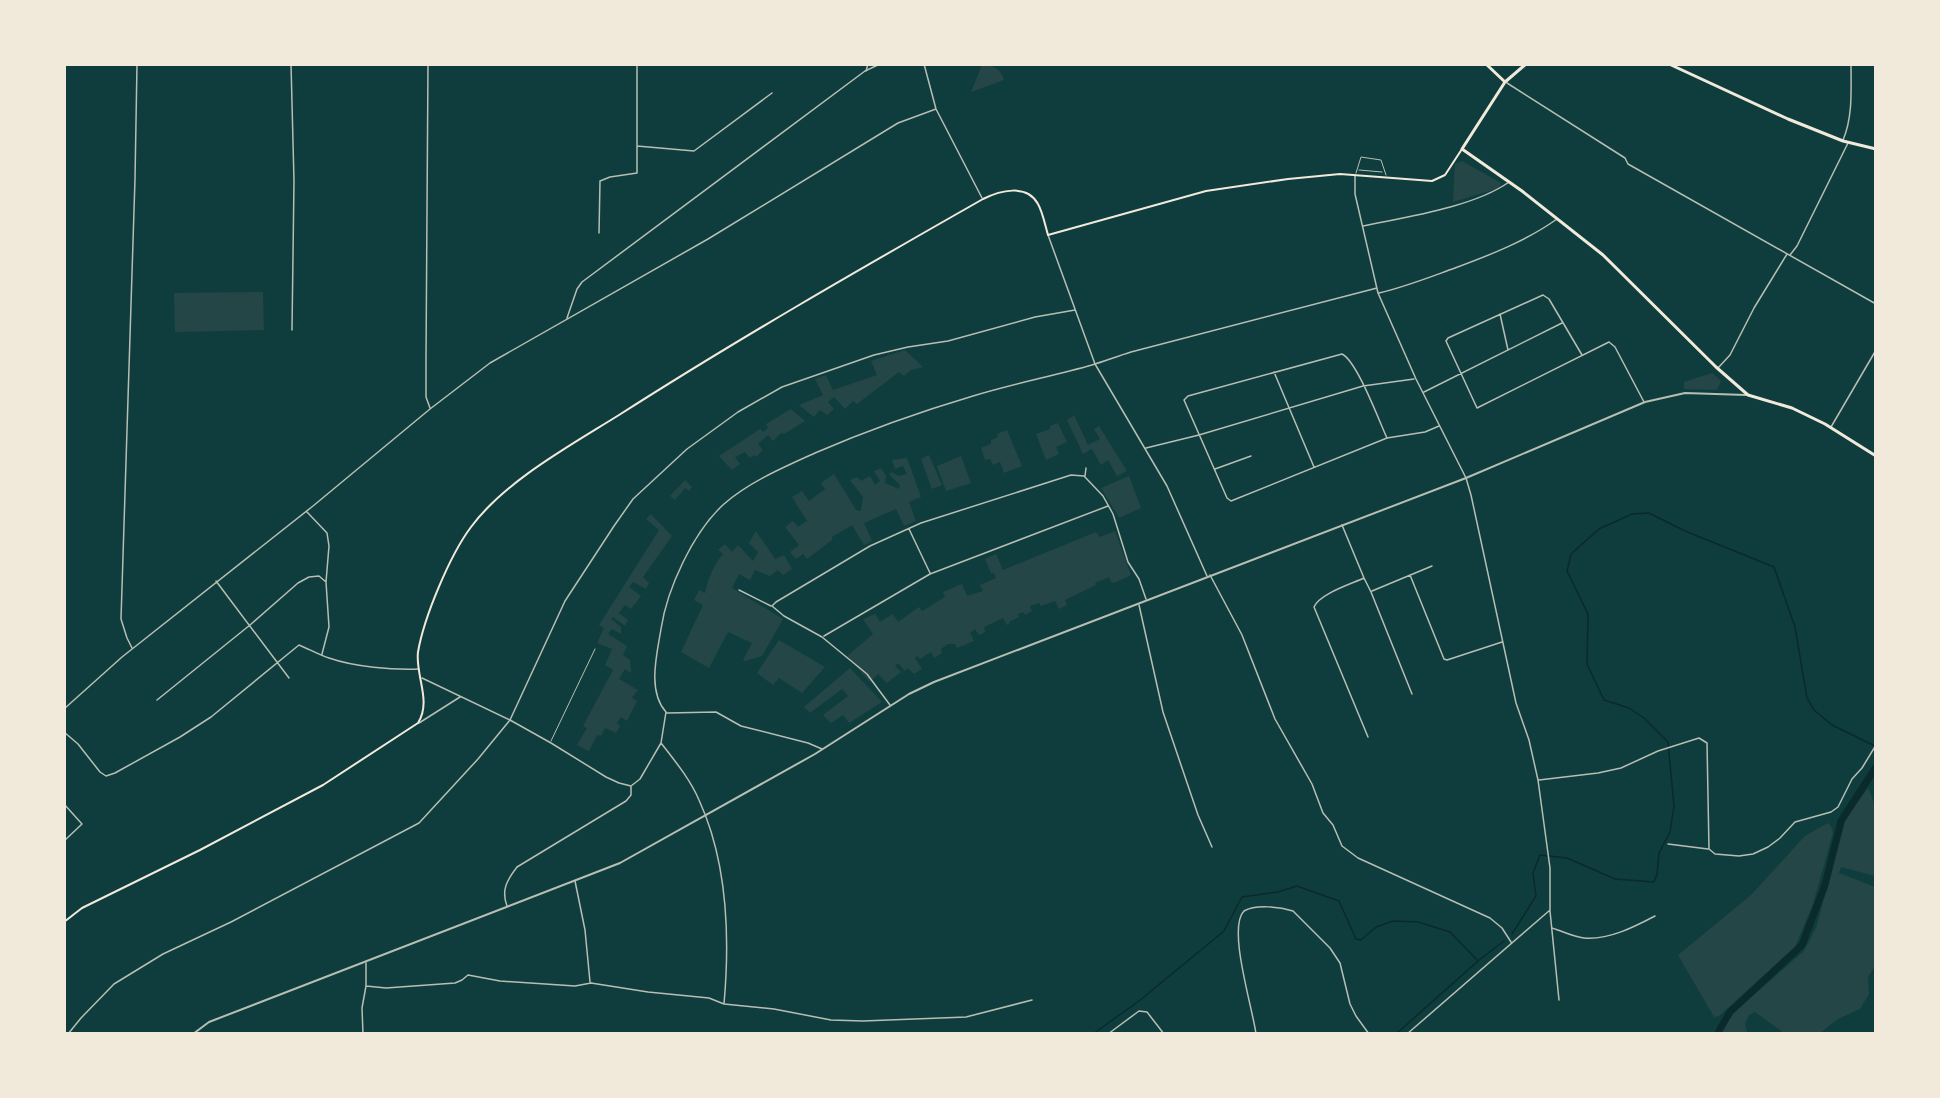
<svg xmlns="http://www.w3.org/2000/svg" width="1940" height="1098" viewBox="0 0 1940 1098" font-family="'Golos Text',sans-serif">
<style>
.green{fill:#244646}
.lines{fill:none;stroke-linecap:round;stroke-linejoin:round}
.stream{stroke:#0a2a2b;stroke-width:1.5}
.river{stroke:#0a2a2b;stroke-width:7}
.service{stroke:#b8beb3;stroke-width:1}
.minor{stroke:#b8beb3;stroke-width:1.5}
.tertiary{stroke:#b8beb3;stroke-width:2}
.secondary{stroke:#f1e9da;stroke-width:2}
.primary{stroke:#f1e9da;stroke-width:3}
</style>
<rect width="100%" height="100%" fill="#0f3d3e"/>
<path class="green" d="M982 65C993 64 1001 69 1004 80L971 92Z
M1462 161 1501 183 1499 188 1453 202 1455 164Z
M263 292 264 330 175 332 174 293Z
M905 350 923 367 911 370 904 376 899 372 857 404 853 401 845 409 834 397 828 402 834 409 827 415 820 410 814 417 799 405 823 395 815 379 826 375 833 390 877 375 871 361Z
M1712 373 1721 381 1717 390 1684 389V382Z
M791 409 805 421 784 434 781 433 773 441 768 435 758 444 763 450 756 457 754 455 750 458 745 452 735 457 740 464 732 470 719 456 760 429 763 432 768 428 766 424Z
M1074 415 1088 445 1100 439 1094 429 1099 426 1127 471 1117 476 1108 460 1101 465 1092 449 1083 454 1067 420Z
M1058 423 1067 442 1056 447 1059 454 1046 460 1036 434 1050 429V426Z
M1007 430 1022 466 1004 473 1000 462 993 465 990 459 985 460 981 448 991 444V440L998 437 997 434Z
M929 455 942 485 932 489 921 459Z
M961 456 971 483 946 491 937 466Z
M907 458 921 497 909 502 916 521 904 526 896 509 864 523 872 541 864 545 852 525 832 537V540L807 559 803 554 796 559 790 552 799 545 785 527 793 521 798 527 807 521 792 497 802 491 809 501 825 489 821 483 834 474 856 510 861 511 863 497 850 480 857 477 861 481 870 476 875 485 880 481 874 471 881 468 886 476 885 483 899 489 900 485 889 474 892 472 898 476 907 474 903 466 895 469 892 460Z
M1129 476 1141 508 1119 518 1101 488Z
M685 480 692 487 689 491 685 488 675 500 670 496Z
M651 514 672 536 643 577 649 583 646 589 633 582 629 587 641 596 631 609 625 605 619 613 628 620 625 626 613 617 611 619 621 627V634L612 629 608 634 627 646 623 655 630 660 631 673 625 669 619 679 638 690 632 698 637 701 627 721 621 717 617 723 620 726 616 733 605 728 601 736 597 735 589 751 577 745 587 728 583 726 613 670 605 665 612 649 597 643 604 628 599 625 659 530 646 519Z
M756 531 775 559 784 555 792 569 783 575 778 570 770 576 755 570 750 580 739 574 732 588 783 619 762 656 745 661 743 660 752 643 728 632 709 668 681 652 703 605 694 600 699 590 705 593C707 581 715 562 723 554L718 550 725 544 732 552 738 545 753 561 758 552 749 543Z
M1115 531 1131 575 1114 583 1111 582 1109 577 1095 583 1096 585 1065 600 1067 605 1059 609 1055 601 1041 606 1039 603 1030 606 1032 611 1025 615 1023 612 1018 614 1019 617 1009 622V624L1007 625 1003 618 984 627 985 632 979 635 975 629 970 633 974 641 957 648 955 644H948L941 649 942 653 934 658 931 652 920 659 917 656 915 658 922 669 914 674 908 668 905 671 898 663 895 666 901 672 887 683 878 674 870 682 847 656 873 634 863 619 875 614 880 622 893 614 898 622 919 607 922 611 945 597 943 592 962 584 967 596 983 591 980 585 996 578 994 573H991L985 559 996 554 1003 570 1096 532 1100 537Z
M779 640 825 667 802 693 779 678 773 685 757 673Z
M850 668 882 702 849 723 843 715 831 723 823 715 848 696 842 689 810 713 804 707Z
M1868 788C1881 811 1876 850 1875 876L1841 867 1839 873 1875 887V966L1868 977 1869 994 1860 1009 1838 1019 1820 1033H1784L1755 1012 1749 1015 1745 1024 1747 1033H1713L1716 1028 1804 951 1816 928 1846 818Z
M1828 823 1831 826 1833 833 1813 904 1795 947 1719 1016 1714 1017 1678 955 1751 895 1805 836Z"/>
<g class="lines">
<path class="stream" d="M1512 934 1536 896 1533 873 1540 855 1567 858 1615 879 1654 882 1657 874 1659 853 1670 832 1674 806 1668 742 1644 718 1629 708 1604 700 1587 664 1588 614 1567 571 1571 554 1599 529 1632 514 1649 513 1685 531 1774 567 1795 627 1807 698 1814 710 1832 725 1875 746
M1093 1034 1139 1001 1224 931 1242 897 1278 892 1297 886 1339 901 1356 939 1361 940 1376 927 1393 921 1418 922 1450 932 1478 961
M1396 1034 1478 961 1504 941"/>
<path class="river" d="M1717 1034 1730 1012 1802 945 1825 885 1841 821 1876 767"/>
<path class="service" d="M1359 170 1382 172
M1356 173 1361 157 1381 160 1386 175
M551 741 595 649"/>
<path class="minor" d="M291 64 294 181 292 330
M428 64 426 359V397L430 408
M924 64 936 109 982 198
M866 71 868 64
M1507 83 1625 158 1628 164 1876 304
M1843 140C1853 117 1851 89 1851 64
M637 146 694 151 772 93
M1355 175V194L1378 293 1416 379 1466 478 1471 495 1516 703 1529 740 1538 780 1550 868V910L1407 1034
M1363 226C1406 217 1474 207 1509 182
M599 233 600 181 610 177 637 173V64
M1048 235 1095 364 1167 486 1207 576
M1790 255 1797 246 1848 143
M1379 293C1405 287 1430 277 1455 268 1490 255 1526 241 1557 219
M1500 314 1508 350
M567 318 577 289 582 282 865 71 880 64
M1582 355 1549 299 1543 295 1448 338 1446 341 1477 408 1609 342 1615 347 1644 402
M1718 368 1730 355 1754 308 1787 254
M1274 372 1314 467
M1424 392 1562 323
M1831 427 1876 350
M1387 438C1379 421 1357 361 1342 354L1188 396 1184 400 1227 498 1231 501 1387 438 1425 432 1439 426
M1146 448 1199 435 1363 386 1414 379
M1215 469 1251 456
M1085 476 1086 468
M307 512 327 533 329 546 326 582 329 627 322 654
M1342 525 1364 578 1371 592 1412 694
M909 529 930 573
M1210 575 1242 635 1275 719 1312 784 1323 813 1333 825 1342 846 1358 858 1490 918 1502 928 1511 942
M1410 575 1444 659 1447 660 1502 642
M1364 578C1351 584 1319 594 1314 607L1368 737
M216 581 289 678
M739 590 771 606
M1372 591 1432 566
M1139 605 1163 712 1198 815 1212 847
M824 636 930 574 1108 506
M132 648 127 638 121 619 135 179 137 64
M422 678 510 720 551 743 606 777 619 783 631 786 640 779 661 743
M157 700 250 625 298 583 309 577 319 576 326 582
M890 705 867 674 822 637 784 616 772 606 776 602 870 546 921 523 1071 475 1084 476 1103 496 1113 514 1128 562 1139 579 1146 599
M64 709 122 657 313 506 430 409 490 363 708 239 898 123 936 109
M667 713 716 712 741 726 808 743 822 749
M419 723 460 697
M64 732 78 744 100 772 106 776 115 773 180 737 211 717 299 645C309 649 319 655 329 658 355 667 392 670 419 669
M1539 780 1598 773 1621 768 1658 751 1699 738 1707 743 1709 849 1715 854 1739 856 1753 854 1768 847 1780 838 1795 822 1831 812 1838 807 1852 779 1862 768 1876 745
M64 804 82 824 64 841
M1668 844 1708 849
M575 881 585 930 590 982
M507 906C501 890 507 880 517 867L626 801 631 795V787
M1550 911 1559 1000
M1552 928C1562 931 1573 937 1584 938 1609 940 1634 927 1655 916
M366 986 386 988 455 983 462 980 468 975 500 981 575 986 591 983 648 992 709 998 724 1004 774 1009 831 1020 863 1021 966 1017 1032 1000
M724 1004C730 937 728 863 699 800 690 779 675 761 661 743L666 712C647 691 657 654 661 629 667 589 693 532 724 504 749 482 784 467 815 453 866 431 919 412 973 396 1012 384 1053 376 1092 365 1105 361 1118 356 1131 352L1377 288
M68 1034 81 1018 114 984 163 954 231 922 419 823 478 759 510 720 565 601 614 526 633 499 687 449 738 412 782 387 874 355 908 347 948 341 1035 317 1075 310
M363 1034 362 1008 366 986V963
M1108 1034 1139 1011 1147 1012 1164 1034
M1256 1034C1253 1009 1227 928 1244 911 1256 904 1280 907 1293 911L1330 948 1340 963 1350 1004 1356 1016 1369 1034"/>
<path class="tertiary" d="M193 1034 209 1022 620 863 815 754 909 694 934 682 1466 478 1645 402 1685 393 1746 395"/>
<path class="secondary" d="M64 922 82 908 200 850 323 785 418 723C432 701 415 675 418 652 424 617 450 555 471 527 505 481 571 445 619 415 738 339 860 269 983 199 999 191 1027 183 1038 204 1043 213 1045 225 1048 235L1206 191 1288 179 1340 174 1432 181 1445 175 1462 149"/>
<path class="primary" d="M1486 64 1505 82
M1526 64 1505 82 1462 149 1522 191 1603 255 1716 367 1748 395 1792 408 1825 424 1876 456
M1669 64 1788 119 1843 141 1876 149"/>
</g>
<rect width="1940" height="1098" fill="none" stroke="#f1e9da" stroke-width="132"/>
</svg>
